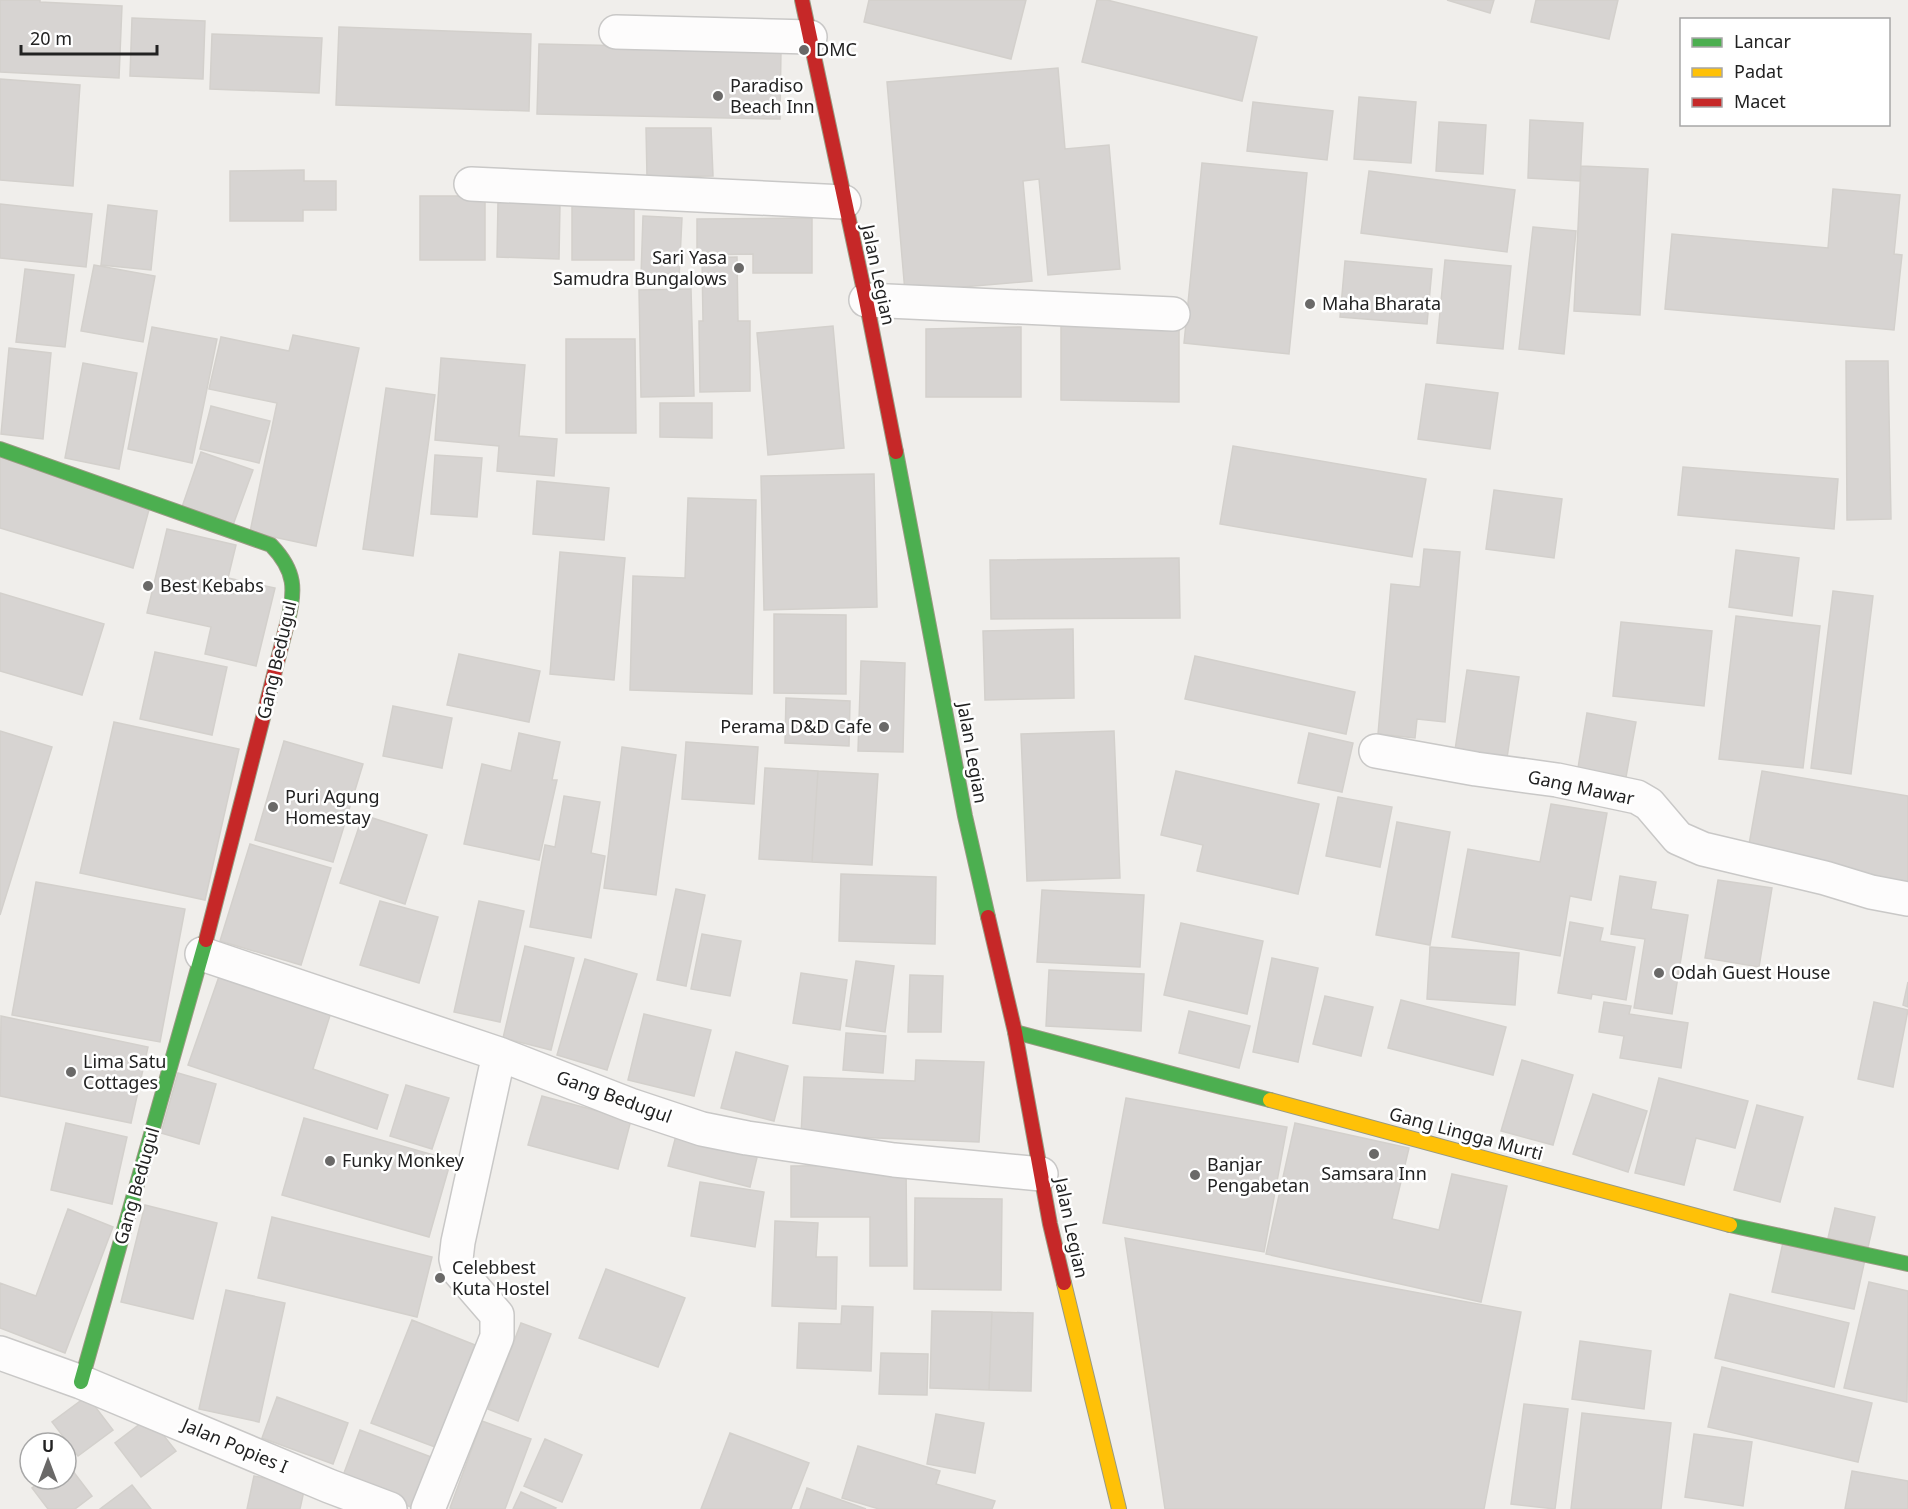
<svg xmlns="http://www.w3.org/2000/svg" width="1908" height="1509" viewBox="0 0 1908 1509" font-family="'Noto Sans',sans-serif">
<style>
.building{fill:#d7d4d2;stroke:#d3d0cc;stroke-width:1.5}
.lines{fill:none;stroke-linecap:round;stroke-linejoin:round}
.street-casing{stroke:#c9c8c7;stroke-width:36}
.fast-casing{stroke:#999a82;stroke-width:16}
.slow-casing{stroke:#999a82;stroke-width:16}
.jam-casing{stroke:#999a82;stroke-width:16}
.street{stroke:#fdfcfc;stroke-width:33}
.fast{stroke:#4caf50;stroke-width:14}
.slow{stroke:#ffc107;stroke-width:14}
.jam{stroke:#c62828;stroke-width:14}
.poi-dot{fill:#6a6968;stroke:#fff;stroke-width:2}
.labels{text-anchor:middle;stroke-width:5;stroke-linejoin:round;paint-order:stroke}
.poi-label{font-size:18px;fill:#222;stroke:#fff;text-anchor:start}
.street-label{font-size:18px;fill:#222;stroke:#fff}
</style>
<rect width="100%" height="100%" fill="#f0eeeb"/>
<path class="building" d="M0 0H40V2L122 6 119 78 0 72Z
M869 0H1026L1011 59 864 22Z
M1097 0H1107L1257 37 1242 101 1082 62Z
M1447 0H1494L1490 13Z
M1536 0H1618L1609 39 1531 22Z
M132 18 205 21 203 79 130 76Z
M339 27 531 34 529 111 336 105Z
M212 34 322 38 319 93 210 89Z
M539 44 781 49 780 119 537 114Z
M1058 68 1065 149 1109 145 1120 269 1048 275 1039 179 1023 181 1032 281 905 292 887 82Z
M0 79 80 85 73 186 0 180Z
M1359 97 1416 102 1411 163 1354 159Z
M1253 102 1333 111 1327 160 1247 151Z
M1530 120 1583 123 1580 181 1528 178Z
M1439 122 1486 125 1483 174 1436 171Z
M646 128H711L713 176 647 177Z
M1202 163 1307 173 1289 354 1184 343Z
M1581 166 1648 169 1640 315 1574 311Z
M304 170V181H336V210H303V221H230V171Z
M1369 171 1515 190 1507 252 1361 233Z
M1833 189 1900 195 1894 254 1902 255 1894 330 1665 309 1672 234 1828 248Z
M420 196H485V260H420Z
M634 200V260H572V201Z
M498 202 560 204 559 259 497 257Z
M0 204 92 214 86 267 0 258Z
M108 205 157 211 151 270 101 265Z
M643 216 682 218 679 278 641 276Z
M812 218V273H753V254L697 255V219Z
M1533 227 1576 231 1564 354 1519 349Z
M737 257 738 321H750V391L700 392 699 321H703L702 258Z
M1445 260 1511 266 1503 349 1437 343Z
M1345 261 1432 269 1427 324 1340 317Z
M94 265 155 276 143 342 81 331Z
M25 269 74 275 65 347 16 342Z
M691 289 694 396 641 397 639 290Z
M833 326 844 448 768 455 757 333Z
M1061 326 1179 327V402L1061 400Z
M152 327 217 339 192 463 128 449Z
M1021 327V397H926V329Z
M293 335 359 348 316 546 250 532 277 403 209 389 221 337 289 351Z
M566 339H635L636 433H566Z
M9 348 51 353 43 439 1 434Z
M441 358 525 365 519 436 557 439 554 476 497 471 499 446 435 440Z
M1846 361H1888L1891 519 1847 520Z
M83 363 137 373 119 469 65 458Z
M1426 384 1498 393 1490 449 1418 439Z
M386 388 435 395 413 556 363 549Z
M660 403H712V438L660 437Z
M211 406 270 421 259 463 200 449Z
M1233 446 1426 479 1412 557 1220 524Z
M201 452 253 470 233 525 182 507Z
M0 455 150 506 133 568 0 528Z
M435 455 482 458 477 517 431 514Z
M1683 467 1838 479 1834 529 1678 515Z
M874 474 877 607 764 610 761 476Z
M537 481 609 488 604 540 533 534Z
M1494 490 1562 499 1554 558 1486 549Z
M688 498 756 500 752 694 630 690 633 576 685 578Z
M167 529 236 545 228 578 275 588 256 666 205 654 211 627 147 613Z
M1424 549 1460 552 1445 722 1417 719 1415 738 1378 734 1391 584 1420 587Z
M1736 550 1799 558 1792 616 1729 607Z
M560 552 625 558 614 680 550 674Z
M1179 558 1180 618 991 619 990 560Z
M1833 591 1873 596 1851 774 1811 768Z
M0 593 104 624 82 695 0 671Z
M774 614 846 615V694L774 693Z
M1736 616 1820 626 1803 768 1719 759Z
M1621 622 1712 631 1704 706 1613 696Z
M1073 629 1074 698 985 700 983 631Z
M155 652 227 667 212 735 140 719Z
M459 654 540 671 529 722 447 705Z
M1195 656 1355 692 1346 734 1185 699Z
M861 661 905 663 903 752 858 751Z
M1467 670 1519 677 1507 758 1455 750Z
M786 698 850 701 849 746 785 743Z
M393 706 452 718 442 768 383 756Z
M1587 713 1636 722 1626 777 1578 768Z
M114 722 239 749 205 900 80 873Z
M0 731 52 747 0 915Z
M1114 731 1120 878 1027 881 1021 734Z
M519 733 560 742 552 780H557L539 860 464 844 482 764 511 771Z
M1309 733 1353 743 1342 792 1298 783Z
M284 741 363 764 333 862 255 840Z
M686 742 758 747 754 804 682 799Z
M622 747 676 755 656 895 604 888Z
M765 768 818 771 812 862 759 859Z
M818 771 878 774 872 865 812 862Z
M1176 771 1319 804 1298 894 1197 871 1203 845 1161 835Z
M1762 771 1908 796V884L1747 856Z
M564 796 600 802 591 853 605 856 591 938 530 927 545 845 555 847Z
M1338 797 1392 807 1380 867 1326 856Z
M1551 804 1607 813 1591 900 1570 896 1560 956 1452 937 1468 849 1540 862Z
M363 815 427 835 405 904 340 883Z
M1397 822 1450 832 1430 945 1376 935Z
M250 844 331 868 301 965 220 941Z
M841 874 936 877 935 944 839 941Z
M1620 876 1656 882 1651 909 1688 915 1672 1014 1634 1008 1645 939 1611 934Z
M1718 880 1772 888 1759 967 1705 958Z
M36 882 185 909 160 1042 12 1015Z
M676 889 705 895 686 986 657 980Z
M1042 890 1144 895 1140 967 1037 962Z
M380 901 438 917 419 983 360 965Z
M479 901 524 911 500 1022 454 1012Z
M1570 922 1603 928 1600 941 1635 947 1626 1000 1592 994 1591 999 1558 993Z
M1181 923 1263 941 1247 1014 1164 995Z
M702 934 741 941 730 996 691 989Z
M525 946 574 958 551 1050 503 1038Z
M1430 947 1519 953 1515 1005 1427 999Z
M1272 958 1318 968 1298 1062 1253 1052Z
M585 959 637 974 607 1070 557 1055Z
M856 961 894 966 885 1032 846 1026Z
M222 968 333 1006 313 1069 388 1095 377 1129 188 1065Z
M1049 970 1144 974 1141 1031 1046 1026Z
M801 973 847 980 840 1030 793 1023Z
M910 975 943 976 941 1032H908Z
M1908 982V1007L1903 1005Z
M1325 996 1373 1007 1361 1056 1313 1044Z
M1401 1000 1506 1027 1493 1075 1388 1048Z
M1604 1002 1631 1006 1629 1014 1688 1023 1681 1068 1620 1058 1624 1036 1599 1032Z
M1874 1002 1908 1010 1893 1087 1858 1079Z
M1189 1011 1250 1026 1239 1068 1179 1053Z
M644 1014 711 1030 694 1096 628 1080Z
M1 1016 148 1047 131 1123 0 1096Z
M846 1033 886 1036 883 1073 843 1070Z
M736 1052 788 1066 774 1121 721 1108Z
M916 1060 984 1062 979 1142 801 1135 804 1077 915 1081Z
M1522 1060 1573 1075 1553 1145 1501 1131Z
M178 1073 216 1084 199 1144 161 1133Z
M1659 1078 1748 1101 1735 1148 1696 1138 1684 1185 1635 1173Z
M406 1085 449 1098 432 1149 390 1136Z
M1593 1094 1647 1111 1628 1172 1573 1154Z
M542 1096 631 1120 618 1169 528 1145Z
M1126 1098 1287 1127 1264 1252 1103 1223Z
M1757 1105 1803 1117 1780 1202 1734 1190Z
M304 1118 451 1160 429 1237 282 1195Z
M66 1123 127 1137 112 1204 51 1190Z
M1295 1123 1409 1148 1392 1219 1439 1230 1452 1174 1507 1186 1481 1302 1266 1254Z
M678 1128 759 1149 750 1187 668 1166Z
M906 1165 907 1266H870V1217H791V1166Z
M700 1182 764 1192 755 1247 691 1236Z
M915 1198 1002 1199 1001 1290 914 1289Z
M145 1205 217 1223 193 1319 121 1302Z
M1835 1208 1875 1217 1868 1247 1828 1238Z
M68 1209 113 1227 65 1353 0 1328V1283L36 1296Z
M272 1217 432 1257 417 1317 258 1278Z
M775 1221 818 1223 816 1257H837L836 1309 772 1306Z
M1125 1238 1521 1312 1484 1509H1165Z
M1784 1238 1866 1255 1854 1309 1772 1292Z
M606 1269 685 1298 658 1367 579 1338Z
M1869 1282 1908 1291 1907 1402 1844 1388Z
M226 1290 285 1303 259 1422 199 1409Z
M1730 1294 1849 1323 1834 1387 1715 1358Z
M842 1306 873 1307 871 1371 797 1368 799 1323 841 1324Z
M932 1311 992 1312 989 1390 930 1388Z
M992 1312 1033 1313 1031 1391 989 1390Z
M412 1320 475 1345 435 1447 371 1423Z
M521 1323 551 1334 518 1421 488 1409Z
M1580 1341 1651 1351 1644 1409 1572 1399Z
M881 1353 928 1354 927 1395 879 1394Z
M1722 1367 1872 1403 1858 1462 1708 1427Z
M87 1396 113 1430 78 1456 52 1422Z
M277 1397 348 1423 333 1464 262 1438Z
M1524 1404 1568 1409 1555 1509 1511 1504Z
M1582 1413 1671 1423 1661 1509H1571Z
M936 1414 984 1423 975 1473 927 1464Z
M149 1417 176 1451 141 1477 115 1443Z
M482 1421 531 1439 505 1509H453L450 1508Z
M360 1430 431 1457 411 1507 341 1481Z
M730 1433 809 1463 791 1509H701Z
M1694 1434 1752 1442 1743 1506 1685 1497Z
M545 1439 582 1455 562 1502 524 1486Z
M858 1446 940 1471 936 1484 995 1501 992 1509H879L842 1498Z
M66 1462 92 1496 75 1509H48L32 1488 44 1479H66Z
M1852 1471 1908 1481V1509H1845Z
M254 1476 305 1486 300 1509H247Z
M132 1485 151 1509H100Z
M807 1488 866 1509H800Z
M521 1492 556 1508 555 1509H513Z"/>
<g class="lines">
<defs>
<path id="street" d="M616 32 810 37
M471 184 844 202
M866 300 1173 314
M1376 751 1476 769 1557 780 1637 797 1649 804 1678 838 1703 849 1825 878 1871 892 1908 899
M202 954 499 1054 630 1105 702 1129 747 1138 894 1160 1041 1174
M0 1353 81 1382 329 1486 390 1509
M428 1509 497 1337V1315L459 1271 456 1259 458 1242 499 1054"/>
<path id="fast" d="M0 449 271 545C296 571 296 590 287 624
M896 452 965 816 988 917
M1015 1032 1270 1100
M1730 1225 1908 1264
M81 1382 206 940"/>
<path id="slow" d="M1270 1100 1730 1225
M1064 1283 1119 1509"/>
<path id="jam" d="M802 0 866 300 896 452
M988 917 1015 1032 1050 1224 1064 1283
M206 940 287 624"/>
</defs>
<use href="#street" class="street-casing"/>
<use href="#fast" class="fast-casing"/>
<use href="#slow" class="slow-casing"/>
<use href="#jam" class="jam-casing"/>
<use href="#street" class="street"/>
<use href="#fast" class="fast"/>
<use href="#slow" class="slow"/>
<use href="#jam" class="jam"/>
</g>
<g class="poi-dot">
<circle cx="804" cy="50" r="6"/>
<circle cx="718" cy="96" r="6"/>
<circle cx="739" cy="268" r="6"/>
<circle cx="1310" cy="304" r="6"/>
<circle cx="148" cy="586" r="6"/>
<circle cx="884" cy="727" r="6"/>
<circle cx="273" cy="807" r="6"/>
<circle cx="1659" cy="973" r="6"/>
<circle cx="71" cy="1072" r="6"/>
<circle cx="1374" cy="1154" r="6"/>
<circle cx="330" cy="1161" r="6"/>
<circle cx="1195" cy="1175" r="6"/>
<circle cx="440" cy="1278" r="6"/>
</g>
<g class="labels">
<g class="poi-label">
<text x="816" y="56">DMC</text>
<text x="730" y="92">Paradiso<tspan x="730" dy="21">Beach Inn</tspan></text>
<text x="727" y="264" text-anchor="end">Sari Yasa<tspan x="727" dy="21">Samudra Bungalows</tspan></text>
<text x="1322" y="310">Maha Bharata</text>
<text x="160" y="592">Best Kebabs</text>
<text x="872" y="733" text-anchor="end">Perama D&amp;D Cafe</text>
<text x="285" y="803">Puri Agung<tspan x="285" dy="21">Homestay</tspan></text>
<text x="1671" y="979">Odah Guest House</text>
<text x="83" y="1068">Lima Satu<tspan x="83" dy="21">Cottages</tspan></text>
<text x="342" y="1167">Funky Monkey</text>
<text x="1207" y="1171">Banjar<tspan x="1207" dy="21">Pengabetan</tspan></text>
<text x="1374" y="1180" text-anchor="middle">Samsara Inn</text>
<text x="452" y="1274">Celebbest<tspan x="452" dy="21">Kuta Hostel</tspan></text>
</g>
<g class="street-label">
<text transform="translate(878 275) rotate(78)" y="6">Jalan Legian</text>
<text transform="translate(277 660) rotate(-77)" y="6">Gang Bedugul</text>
<text transform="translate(972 753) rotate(80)" y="6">Jalan Legian</text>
<text transform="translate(1581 788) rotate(12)" y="6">Gang Mawar</text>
<text transform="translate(614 1097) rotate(20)" y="6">Gang Bedugul</text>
<text transform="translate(1466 1134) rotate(15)" y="6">Gang Lingga Murti</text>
<text transform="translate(137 1186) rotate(-74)" y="6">Gang Bedugul</text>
<text transform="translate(1071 1228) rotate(78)" y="6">Jalan Legian</text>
<text transform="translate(235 1446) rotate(23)" y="6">Jalan Popies I</text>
</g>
</g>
<rect x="1680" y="18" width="210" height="108" fill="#ffffff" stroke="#a7a7a7" stroke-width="1.5"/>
<rect x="1692" y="38" width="30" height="9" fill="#4caf50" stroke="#a7a7a7" stroke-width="1.5"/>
<text x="1734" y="48" font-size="18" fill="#222222">Lancar</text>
<rect x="1692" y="68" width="30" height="9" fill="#ffc107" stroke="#a7a7a7" stroke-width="1.5"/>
<text x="1734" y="78" font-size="18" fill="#222222">Padat</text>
<rect x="1692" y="98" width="30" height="9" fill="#c62828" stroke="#a7a7a7" stroke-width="1.5"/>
<text x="1734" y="108" font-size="18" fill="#222222">Macet</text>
<g transform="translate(48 1461)"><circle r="28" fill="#ffffff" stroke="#a7a7a7" stroke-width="1.5"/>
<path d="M0-4.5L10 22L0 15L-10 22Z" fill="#6a6968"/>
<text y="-9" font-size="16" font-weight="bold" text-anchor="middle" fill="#222222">U</text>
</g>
<path d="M21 45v9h136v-9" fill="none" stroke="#222222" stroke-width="3"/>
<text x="30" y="45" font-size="18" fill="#222222" stroke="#ffffff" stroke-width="4.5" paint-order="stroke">20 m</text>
</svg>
